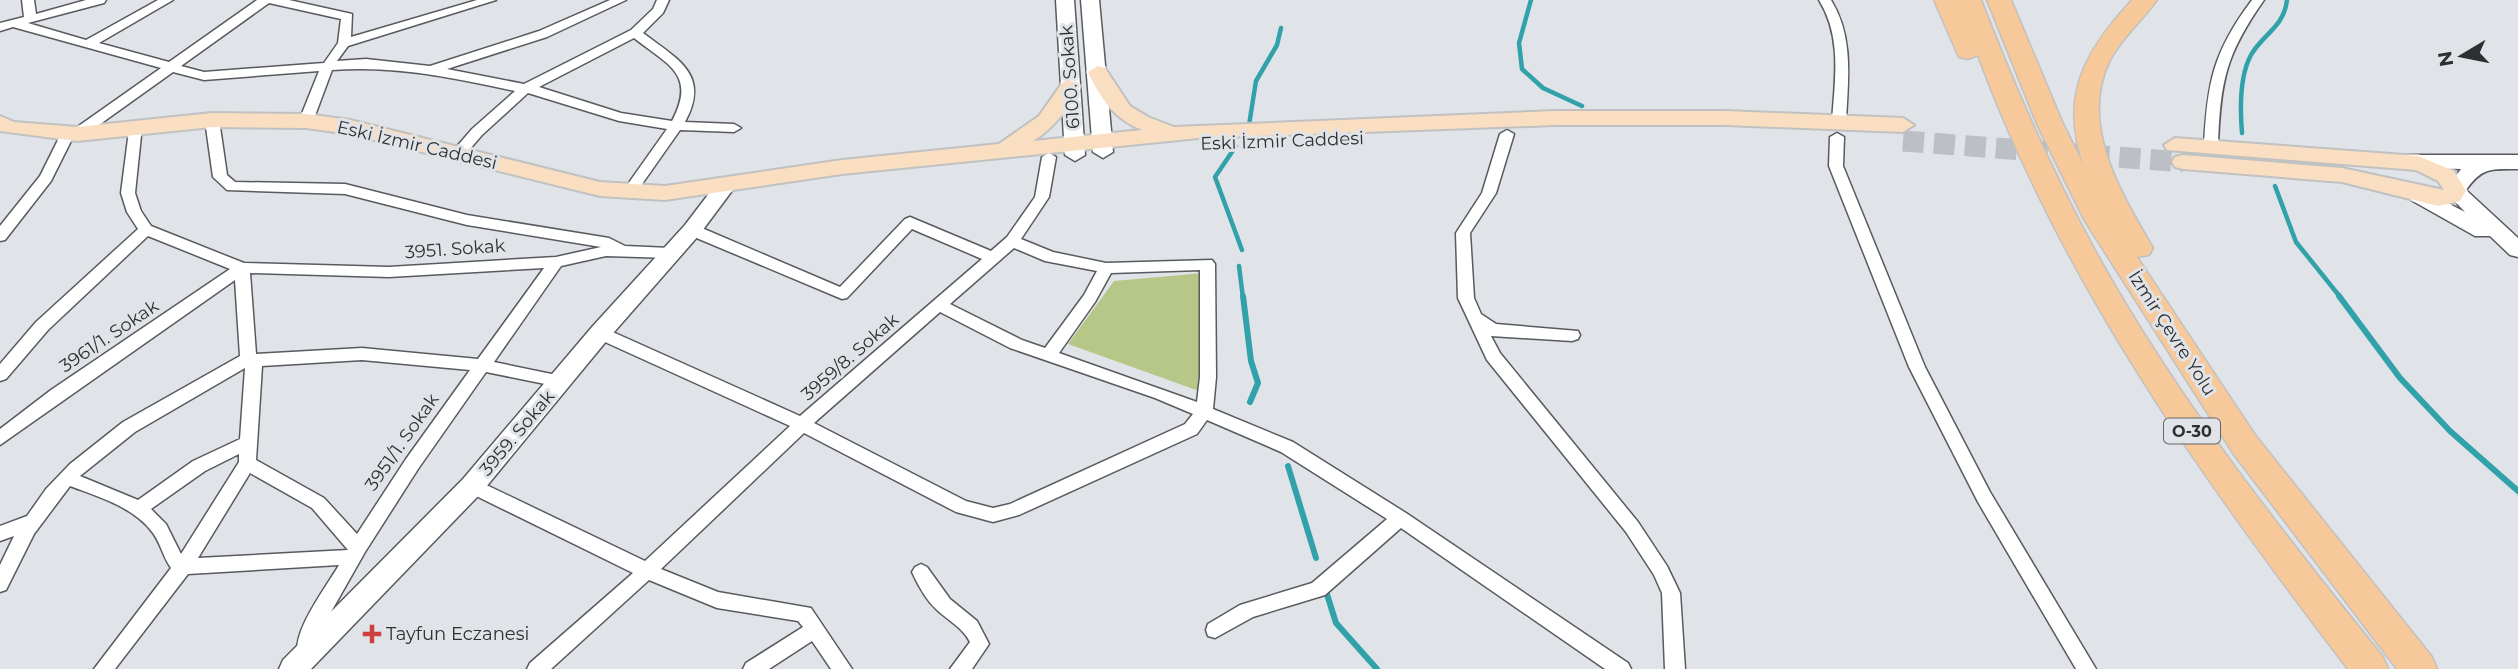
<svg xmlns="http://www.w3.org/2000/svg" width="2518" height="669" viewBox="0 0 2518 669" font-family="Montserrat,sans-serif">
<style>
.green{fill:#b7c788}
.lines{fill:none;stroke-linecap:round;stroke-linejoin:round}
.stream-far1{stroke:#31a1aa;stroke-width:4.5}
.stream{stroke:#31a1aa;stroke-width:6}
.primary-tunnel{stroke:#bcbfc3;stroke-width:21;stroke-dasharray:21 10;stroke-linecap:butt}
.street-casing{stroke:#585a5f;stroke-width:3}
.secondary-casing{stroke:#585a5f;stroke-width:3}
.primary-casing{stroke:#c0c1c1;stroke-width:4}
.highway-casing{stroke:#c0c1c1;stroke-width:3}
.street{fill:#fff;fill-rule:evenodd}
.secondary{fill:#fff;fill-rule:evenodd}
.primary{fill:#fadec2;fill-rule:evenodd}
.highway{fill:#f7c899;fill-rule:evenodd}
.poi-dot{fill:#ce3f3f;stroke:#e0e3e8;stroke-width:2.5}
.labels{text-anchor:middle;stroke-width:6;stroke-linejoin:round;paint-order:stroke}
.shield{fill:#e0e3e8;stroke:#636568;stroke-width:2}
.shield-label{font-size:16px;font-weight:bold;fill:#2e2f31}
.street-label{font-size:18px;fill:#2e2f31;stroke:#e0e3e8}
.poi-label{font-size:18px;fill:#2e2f31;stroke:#e0e3e8;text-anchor:start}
</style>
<rect width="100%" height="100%" fill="#e0e3e8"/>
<path class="green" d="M1203 273 1199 391 1068 344 1114 281Z"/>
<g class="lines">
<path class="stream-far1" d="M1531 0 1519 43 1522 69 1543 88 1582 106
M1249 125 1256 81 1277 45 1281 28
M2242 133C2240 109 2239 77 2251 55 2263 34 2284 27 2287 0
M1236 146 1215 177 1242 250
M2275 186 2296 242 2341 298
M1239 266 1243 298"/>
<path class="stream" d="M1243 296 1251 361 1258 383 1250 402
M2339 296 2400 378 2450 431 2518 491
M1288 466 1316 558
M1325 588 1336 623 1377 669"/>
<path class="primary-tunnel" d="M1903 141 2183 162"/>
<defs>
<path id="street" d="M22 0H34L36 14 86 0H106L104 3 28 23 86 40 158 0H173L99 43 169 62 257 0H289L352 14 351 37 477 0H496L348 46 337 61 366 59 430 66 539 31 610 0H626L547 37 447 69 524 84 631 30 653 9 657 0H669L663 13 643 33C677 59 711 74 685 122L734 124 741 128 734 132 680 130 635 194 630 196 623 191 667 129 619 121 528 93 482 135 463 157 458 158 451 154 453 151 472 129 515 91C455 78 395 65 332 70L313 121 306 125 299 121 319 71 204 80 173 72 82 137H73L51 181 5 240 0 241V226L40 176 63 130H73L161 68 13 27 0 31V23L24 17ZM269 3 341 19 338 43 324 63 204 72 181 66ZM634 38C668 65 697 74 672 121L621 113 539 87Z
M1819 0H1831C1854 37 1848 79 1846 121L1839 125 1832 121C1835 79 1842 37 1819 0Z
M2252 0H2264C2226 54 2220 81 2218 147L2216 150H2206L2204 147C2207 83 2213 52 2252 0Z
M212 116 219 120 227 175 235 182 345 184 467 215 609 238 625 246 670 248 677 253 670 258 606 256 561 266 494 362 566 377 568 381 566 385 560 387 486 372 418 469 365 552 323 626 313 659 306 661 299 659C288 636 327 586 339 565L188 574 115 669H94L171 568C163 557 161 544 153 533 134 507 99 497 70 486L34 534 6 590 0 592V565L14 536 0 541V526L27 516 46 489 70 464 123 422 240 356 235 280 0 445V429L51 390 230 269 148 236 48 330 6 379 0 381V364L36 322 138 229 127 212 121 193 130 123 135 122 142 126 135 193 141 211 151 226 244 263 389 267 556 257 601 247 467 225 345 194 227 190 213 177 205 120ZM544 268 478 359 362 348 256 354 250 273 389 277ZM362 360 470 370 406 459 357 534 324 498 256 460 262 366ZM245 368 240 439 193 461 138 500 80 476 135 432ZM239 454V462L181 554 166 524 151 509 205 471ZM250 473 312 508 348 550 198 558Z
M1507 130 1514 134 1496 193 1470 233 1474 298 1481 314 1496 324 1578 331 1580 335 1578 339 1572 341 1491 336 1500 353 1638 522 1667 566 1680 593 1685 669H1665L1662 593 1654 575 1626 532 1487 360 1458 298 1456 233 1482 193 1500 134Z
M1837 133 1844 137 1843 166 1925 367 1990 492 2096 669H2076L1978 502 1909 367 1829 166 1830 137Z
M1049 153 1056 157 1049 197 1021 239 1053 252 1106 263 1212 260 1215 264 1216 377 1213 409 1293 442 1406 513 1628 663 1631 669H1605L1401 528 1325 595 1253 617 1215 638 1208 636 1206 630 1208 624 1240 605 1312 583 1387 519 1281 452 1207 420 1197 434 1019 515 993 522 956 512 804 433 661 569 718 592 811 608 852 669H831L812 641 769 669H743L746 663 803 627 798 621 717 608 649 580 551 669H527L530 663 633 573 466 491 463 486 466 481 472 479 478 481 645 561 790 426 594 337 592 333 594 329H606L800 416 982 259 912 229 847 298 842 299 687 234 685 230 687 226H697L840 287 905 219 910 217 991 251 1007 237 1035 197 1042 157ZM1014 248 1045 261 1097 271 1084 295 1045 348 1022 340 950 304ZM1200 270V377L1197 402 1059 353 1095 302 1111 273ZM940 312 1010 348 1155 398 1193 414 1185 424 1010 504 993 508 966 501 814 423Z
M921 564 927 567 950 599 977 621 989 644 972 669H950L970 642C963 628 949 621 937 610 926 600 918 585 912 572L915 567Z"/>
<path id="secondary" d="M1056 0H1074L1085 155 1075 161 1065 155Z
M1081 0H1099L1113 152 1103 158 1093 152Z
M2408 155H2518V169C2491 169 2482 167 2466 190L2518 238V257L2510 255 2490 236H2475L2411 200 2408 195 2418 188 2465 212 2445 191 2461 169 2401 167 2398 162 2401 157Z
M727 177 737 184 699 235 608 339 481 493 311 669H279L283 660 463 479 592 327 685 225 720 179Z"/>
<path id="primary" d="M1098 66 1105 68 1130 106 1148 117 1174 127 1555 111H1726L1903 118 1914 125 1903 132 1726 125H1555L1199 138 842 174 665 200 600 196 350 134 306 128 212 127 77 141 0 131V116L14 122 77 127 212 113 306 114 350 120 600 182 665 186 842 160 999 144 1039 116 1063 82 1070 80 1080 86C1068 108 1055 128 1033 141L1142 130C1114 119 1101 99 1088 72Z
M2175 138 2418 156 2454 171 2466 191 2460 201 2438 206 2342 182 2183 169 2175 167 2172 162 2175 157 2183 155 2342 168 2444 190 2438 181 2416 170 2167 150 2164 145Z"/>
<path id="highway" d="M1934 0H1981C2016 91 2055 179 2103 265 2182 405 2282 532 2383 657L2388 669H2348C2203 480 2061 281 1978 55L1968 59 1959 57Z
M1987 0H2011L2063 124 2084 166C2059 96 2085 51 2132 0H2157C2142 21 2122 37 2110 60 2078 124 2121 193 2153 248L2149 255 2137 257 2255 435 2432 657 2437 669H2397L2233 453 2085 221 2037 124Z"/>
</defs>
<use href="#street" class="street-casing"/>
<use href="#secondary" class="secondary-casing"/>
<use href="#primary" class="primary-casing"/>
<use href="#highway" class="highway-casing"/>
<use href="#street" class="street"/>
<use href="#secondary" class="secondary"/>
<use href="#primary" class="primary"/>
<use href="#highway" class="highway"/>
</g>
<path class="poi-dot" d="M368.5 623.5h7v7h7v7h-7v7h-7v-7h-7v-7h7z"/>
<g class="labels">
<rect class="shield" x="2164" y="418.5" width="56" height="25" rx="5"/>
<g class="shield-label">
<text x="2192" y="437">O-30</text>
</g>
<g class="street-label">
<text transform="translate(1070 77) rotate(-94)" y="6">6100. Sokak</text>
<text transform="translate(1282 141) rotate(-2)" y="6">Eski İzmir Caddesi</text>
<text transform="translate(417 145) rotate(13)" y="6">Eski İzmir Caddesi</text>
<text transform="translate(455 249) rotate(-4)" y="6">3951. Sokak</text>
<text transform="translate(2172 333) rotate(57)" y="6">İzmir Çevre Yolu</text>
<text transform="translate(109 336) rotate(-34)" y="6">3961/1. Sokak</text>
<text transform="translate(850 357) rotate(-41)" y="6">3959/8. Sokak</text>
<text transform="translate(517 433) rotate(-50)" y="6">3959. Sokak</text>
<text transform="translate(402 442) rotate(-55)" y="6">3951/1. Sokak</text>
</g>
<g class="poi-label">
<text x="386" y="640">Tayfun Eczanesi</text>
</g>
</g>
<g transform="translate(2462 56) rotate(260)" stroke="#e0e3e8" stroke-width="5" paint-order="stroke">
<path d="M0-5L12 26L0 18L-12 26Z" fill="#2e2f31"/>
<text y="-10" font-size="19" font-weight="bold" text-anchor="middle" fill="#2e2f31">N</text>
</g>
</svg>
